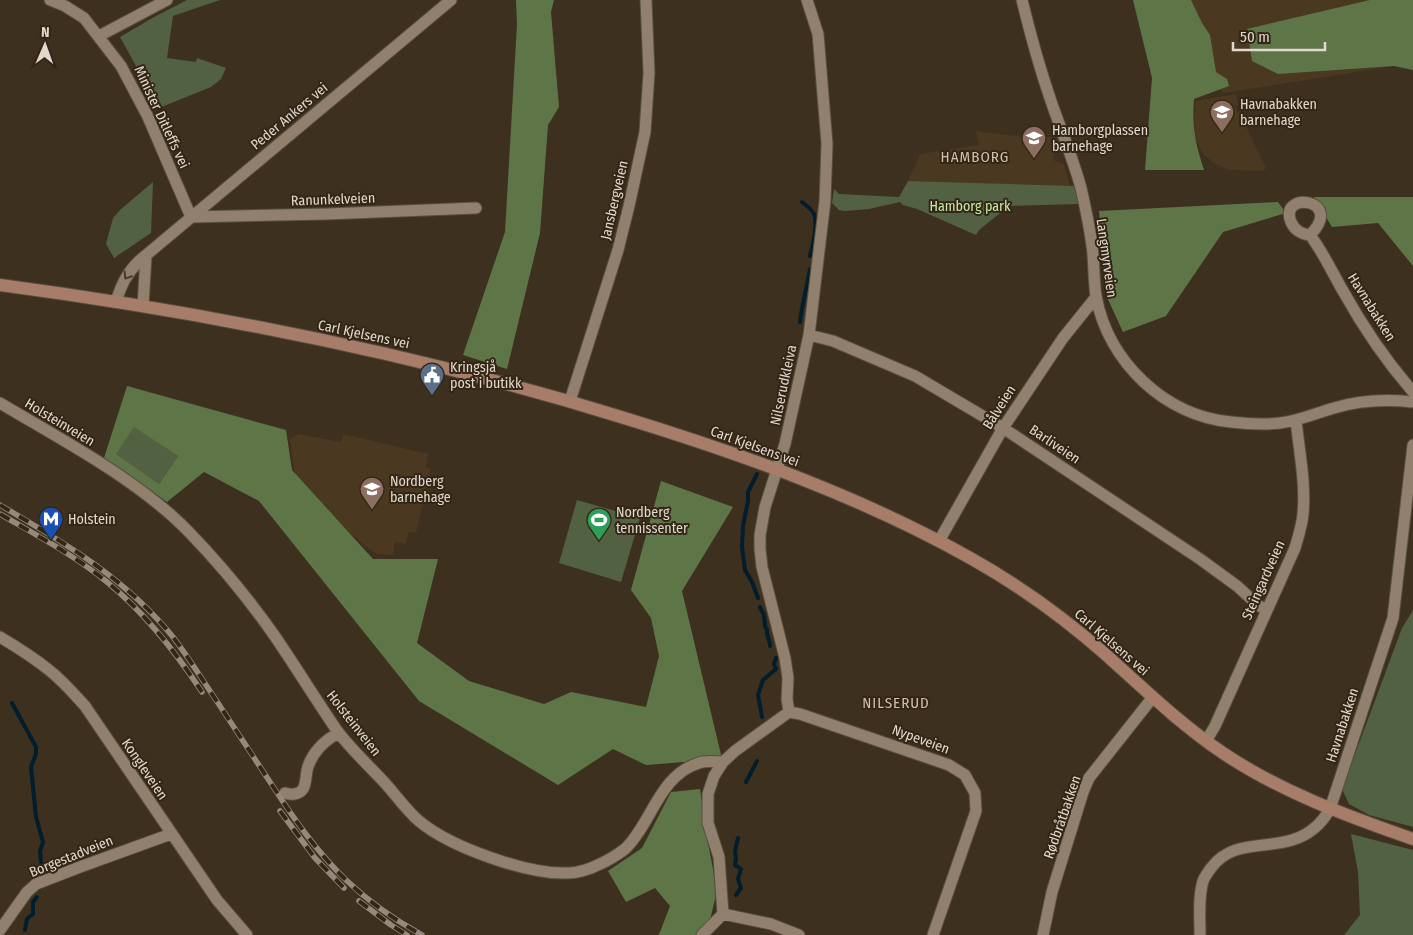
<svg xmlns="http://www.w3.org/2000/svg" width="1413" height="935" viewBox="0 0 1413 935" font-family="'Fira Sans Condensed',sans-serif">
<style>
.built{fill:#4a3821}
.green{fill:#516141}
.forest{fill:#5e7647;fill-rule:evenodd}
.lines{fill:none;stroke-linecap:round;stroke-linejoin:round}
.stream{stroke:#021d2c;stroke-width:4}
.minor-casing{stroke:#594e3f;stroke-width:13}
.secondary-casing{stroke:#594e3f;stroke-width:14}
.minor{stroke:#90806d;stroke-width:11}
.secondary{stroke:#a77d69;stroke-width:12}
.rail-casing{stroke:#94897b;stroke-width:5.5}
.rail{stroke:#332615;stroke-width:4;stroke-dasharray:11;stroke-linecap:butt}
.oneway{stroke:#4a3c2b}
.labels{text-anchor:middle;stroke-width:4;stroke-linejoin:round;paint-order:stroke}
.poi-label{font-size:14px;fill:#e1d8ce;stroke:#332615;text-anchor:start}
.street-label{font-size:14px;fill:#e1d8ce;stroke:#332615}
.park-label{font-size:14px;fill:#c6eba2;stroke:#332615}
.neighbourhood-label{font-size:15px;letter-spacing:1px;fill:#d0bfaa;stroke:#332615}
</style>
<rect width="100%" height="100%" fill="#3d301f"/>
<path class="built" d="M1174 0H1413L1394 66 1224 93 1195 71Z
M1236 94 1238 105 1235 106 1238 113 1240 112 1242 118 1266 168 1263 171 1229 170 1215 164 1202 153 1196 139 1194 130 1195 101Z
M976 131 1023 137H1058L1053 160 1064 164 1070 186 908 181 920 154 979 145Z
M299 434 341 442 343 434 428 454 426 467 431 468 416 533 409 532 406 544 395 542 393 555 377 554 369 549 297 488 290 439Z"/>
<path class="green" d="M187 0H220L173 16 167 58 196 62 197 58 226 68 221 79 211 87 159 108 120 37 154 17Z
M908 181 1074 186 1079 204 1009 206 979 230 976 235 917 209 903 205 900 202 869 209 845 211 839 210 832 203 834 189 839 194 899 197Z
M153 182 151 233 114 258 106 244 113 218 120 210Z
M134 426 178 456 159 484 115 454Z
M577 500 640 518 621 582 559 563Z
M1413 610V827L1369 815 1349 804 1342 789 1402 628Z
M1351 834 1413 850V935H1344L1360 915 1358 872Z"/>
<path class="forest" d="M516 0H554L551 12 559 107 548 125 540 233 507 369 463 355 505 232 517 24Z
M1133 0H1191L1202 23 1210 35 1216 72 1227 79 1229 86 1194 99C1192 128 1195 142 1204 170H1145L1152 78Z
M1370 0H1413V70L1394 66 1278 74 1252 61 1247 29Z
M1314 197H1413V266L1378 223 1332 227Z
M1278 202 1286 213 1223 232 1166 316 1123 332 1106 295 1099 211Z
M127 386 286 430 292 470 373 559H438L417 643 469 681 544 704 571 692 646 707 659 656 651 618 631 590 661 481 733 507 682 591 722 759 646 765 613 749 558 785 419 701 259 501 204 472 167 502 104 458ZM134 427 178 456 159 484 116 454Z
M700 789 708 843 713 869 716 895 710 920 698 935H658L660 932 670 906 655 888 626 902 608 871 642 848 671 792Z"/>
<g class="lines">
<path class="stream" d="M802 202C806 205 811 209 814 214 818 223 813 246 810 256
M800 322C802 304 807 287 810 269
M757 474 748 492V501L743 526 742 547 745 570 752 582 758 598
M760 607 764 615 765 626 767 630C766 636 770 639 770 646
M12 703 36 747V754L31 767 36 817 43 842 40 851 41 862
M762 717 758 695 763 680 776 669 774 664 776 658
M746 782 757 761
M736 895 741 888 738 879 741 869 735 865 736 859 735 851 738 838
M25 930 27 919 33 914V902L37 897"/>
<defs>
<path id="minor" d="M50 0 65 6 84 18 121 66 148 117 191 217 327 214 476 208
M1022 0C1030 33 1039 66 1050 98 1060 128 1073 158 1081 188 1086 210 1091 232 1093 255 1094 269 1094 283 1096 296 1108 362 1165 416 1231 422 1247 424 1264 425 1280 423 1299 421 1316 413 1334 408 1360 400 1386 399 1413 402
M99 36 167 0
M1310 235C1346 199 1278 190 1291 222 1295 231 1301 234 1310 235 1323 252 1332 272 1343 291 1363 327 1387 362 1413 392
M116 302C121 285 127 273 139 261L451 0
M143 306 146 256
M809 335 833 341 915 376 1003 428 1200 559 1237 586 1259 606 1266 609
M570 401 618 250 629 206 645 132 649 73 646 0
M0 403C62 440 137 479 188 531 219 563 248 598 274 635 296 667 316 700 338 732 352 750 368 765 384 782 396 795 406 810 419 821 450 847 528 875 568 873 580 873 590 869 600 864 609 860 617 855 625 849 652 823 659 775 699 763 706 760 716 762 723 762
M939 541 1003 428 1063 338 1096 297
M0 637C17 647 34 658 49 670 63 681 74 694 85 706L217 900 247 935
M789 712 800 714 949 765 965 775 975 793 976 811 933 935
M1206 741 1215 726 1295 548C1298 537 1302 526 1303 514 1306 483 1299 451 1296 420
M285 793C290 795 299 795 303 789 306 784 306 776 307 770 311 754 324 740 339 733
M723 914 771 924 799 935
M0 930 27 892 36 884 80 867 171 834
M702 935 723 914 719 857 708 823V794L714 776 723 762 735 751 789 712 787 699 788 678 785 658 762 567 760 549V535L765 507 785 444 809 335 825 201 827 144 818 34 807 0
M1043 935 1052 892 1083 792 1089 778 1153 697
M1200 935C1200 917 1198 898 1203 881 1205 876 1208 872 1211 868 1232 840 1263 849 1292 840 1309 835 1322 823 1330 809L1393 618 1413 445"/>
<path id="secondary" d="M0 285C210 313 418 354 621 417 742 454 862 497 972 559 1020 586 1063 617 1104 653 1143 688 1180 724 1223 753 1281 792 1347 816 1413 839"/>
</defs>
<use href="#minor" class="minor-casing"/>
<use href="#secondary" class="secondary-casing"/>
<use href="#minor" class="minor"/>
<use href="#secondary" class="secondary"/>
<defs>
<path id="rail" d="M0 505C66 544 124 577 173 637 189 658 203 681 218 703 236 730 254 758 272 785 294 819 317 852 346 880 369 902 395 920 422 935
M0 514C36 535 74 555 107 582 145 613 175 651 202 692
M280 811 315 858 344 888
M359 901 391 925 407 935"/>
</defs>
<use href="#rail" class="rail-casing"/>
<use href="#rail" class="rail"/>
</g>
<defs><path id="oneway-chevron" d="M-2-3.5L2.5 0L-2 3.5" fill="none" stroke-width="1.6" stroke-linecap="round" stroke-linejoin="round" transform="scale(1.25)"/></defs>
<use class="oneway" href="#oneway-chevron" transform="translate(127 276) rotate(122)"/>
<defs>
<symbol id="school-pin" viewBox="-11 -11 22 30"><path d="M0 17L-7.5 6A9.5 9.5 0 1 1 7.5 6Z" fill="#8d6e63" stroke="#332615"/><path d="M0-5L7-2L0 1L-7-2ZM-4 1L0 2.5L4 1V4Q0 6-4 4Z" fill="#fff"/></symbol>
<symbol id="civic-pin" viewBox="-11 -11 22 30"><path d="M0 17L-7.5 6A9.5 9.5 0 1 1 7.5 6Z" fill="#5c6f8a" stroke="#332615"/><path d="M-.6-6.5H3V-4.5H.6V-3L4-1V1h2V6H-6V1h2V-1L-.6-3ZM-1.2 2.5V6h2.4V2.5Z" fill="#fff"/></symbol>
<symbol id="metro-pin" viewBox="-11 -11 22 30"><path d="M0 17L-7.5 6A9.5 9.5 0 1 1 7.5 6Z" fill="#1a4fb4" stroke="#332615"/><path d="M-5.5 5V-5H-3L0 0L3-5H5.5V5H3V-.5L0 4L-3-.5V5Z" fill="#fff"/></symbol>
<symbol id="stadium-pin" viewBox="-11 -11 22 30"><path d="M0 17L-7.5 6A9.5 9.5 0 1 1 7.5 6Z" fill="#2e9e5b" stroke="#332615"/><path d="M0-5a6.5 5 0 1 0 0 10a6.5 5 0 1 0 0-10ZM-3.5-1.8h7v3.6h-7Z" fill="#fff"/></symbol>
</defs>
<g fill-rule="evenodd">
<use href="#school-pin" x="1208" y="98" width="28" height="38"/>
<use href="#school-pin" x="1020" y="124" width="28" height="38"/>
<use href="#civic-pin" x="418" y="361" width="28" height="38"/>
<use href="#school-pin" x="358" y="475" width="28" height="38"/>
<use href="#metro-pin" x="37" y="505" width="28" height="38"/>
<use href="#stadium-pin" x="585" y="506" width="28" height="38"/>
</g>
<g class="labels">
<g class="poi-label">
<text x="1240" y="109">Havnabakken<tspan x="1240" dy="16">barnehage</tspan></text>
<text x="1052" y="135">Hamborgplassen<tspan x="1052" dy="16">barnehage</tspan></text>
<text x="450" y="372">Kringsjå<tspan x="450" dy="16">post i butikk</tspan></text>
<text x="390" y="486">Nordberg<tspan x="390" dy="16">barnehage</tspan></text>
<text x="616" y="517">Nordberg<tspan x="616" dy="16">tennissenter</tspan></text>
<text x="68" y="524">Holstein</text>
</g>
<g class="street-label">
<text transform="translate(289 116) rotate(-40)" y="5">Peder Ankers vei</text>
<text transform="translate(162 117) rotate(65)" y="5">Minister Ditleffs vei</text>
<text transform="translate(333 199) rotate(-2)" y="5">Ranunkelveien</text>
<text transform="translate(614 200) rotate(-77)" y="5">Jansbergveien</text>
<text transform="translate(1107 258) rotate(82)" y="5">Langmyrveien</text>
<text transform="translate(1372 307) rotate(58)" y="5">Havnabakken</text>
<text transform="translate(364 334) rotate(12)" y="5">Carl Kjelsens vei</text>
<text transform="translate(783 385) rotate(-78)" y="5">Nilserudkleiva</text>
<text transform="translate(999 407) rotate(-58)" y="5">Bålveien</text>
<text transform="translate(60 422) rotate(31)" y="5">Holsteinveien</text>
<text transform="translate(1055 444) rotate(34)" y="5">Barliveien</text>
<text transform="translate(755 446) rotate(20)" y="5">Carl Kjelsens vei</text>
<text transform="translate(1263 580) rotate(-66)" y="5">Steingardveien</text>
<text transform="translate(1112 642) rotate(41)" y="5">Carl Kjelsens vei</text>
<text transform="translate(354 723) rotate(52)" y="5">Holsteinveien</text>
<text transform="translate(1342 725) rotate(-72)" y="5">Havnabakken</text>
<text transform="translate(921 739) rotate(20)" y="5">Nypeveien</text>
<text transform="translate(145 769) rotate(56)" y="5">Kongleveien</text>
<text transform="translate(1062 817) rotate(-71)" y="5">Rødbråtbakken</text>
<text transform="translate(71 856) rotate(-22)" y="5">Borgestadveien</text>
</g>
<g class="park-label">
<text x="970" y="211">Hamborg park</text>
</g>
<g class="neighbourhood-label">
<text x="975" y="162">HAMBORG</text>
<text x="896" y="708">NILSERUD</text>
</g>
</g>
<g transform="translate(45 45) rotate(2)" stroke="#332615" stroke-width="4" paint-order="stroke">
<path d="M0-4L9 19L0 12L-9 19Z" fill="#e1d8ce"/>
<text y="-8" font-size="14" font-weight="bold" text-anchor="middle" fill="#e1d8ce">N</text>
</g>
<path d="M1233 42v8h92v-8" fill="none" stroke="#e1d8ce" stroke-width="2.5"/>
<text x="1240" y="42" font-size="15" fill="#e1d8ce" stroke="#332615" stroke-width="4" paint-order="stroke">50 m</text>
</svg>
